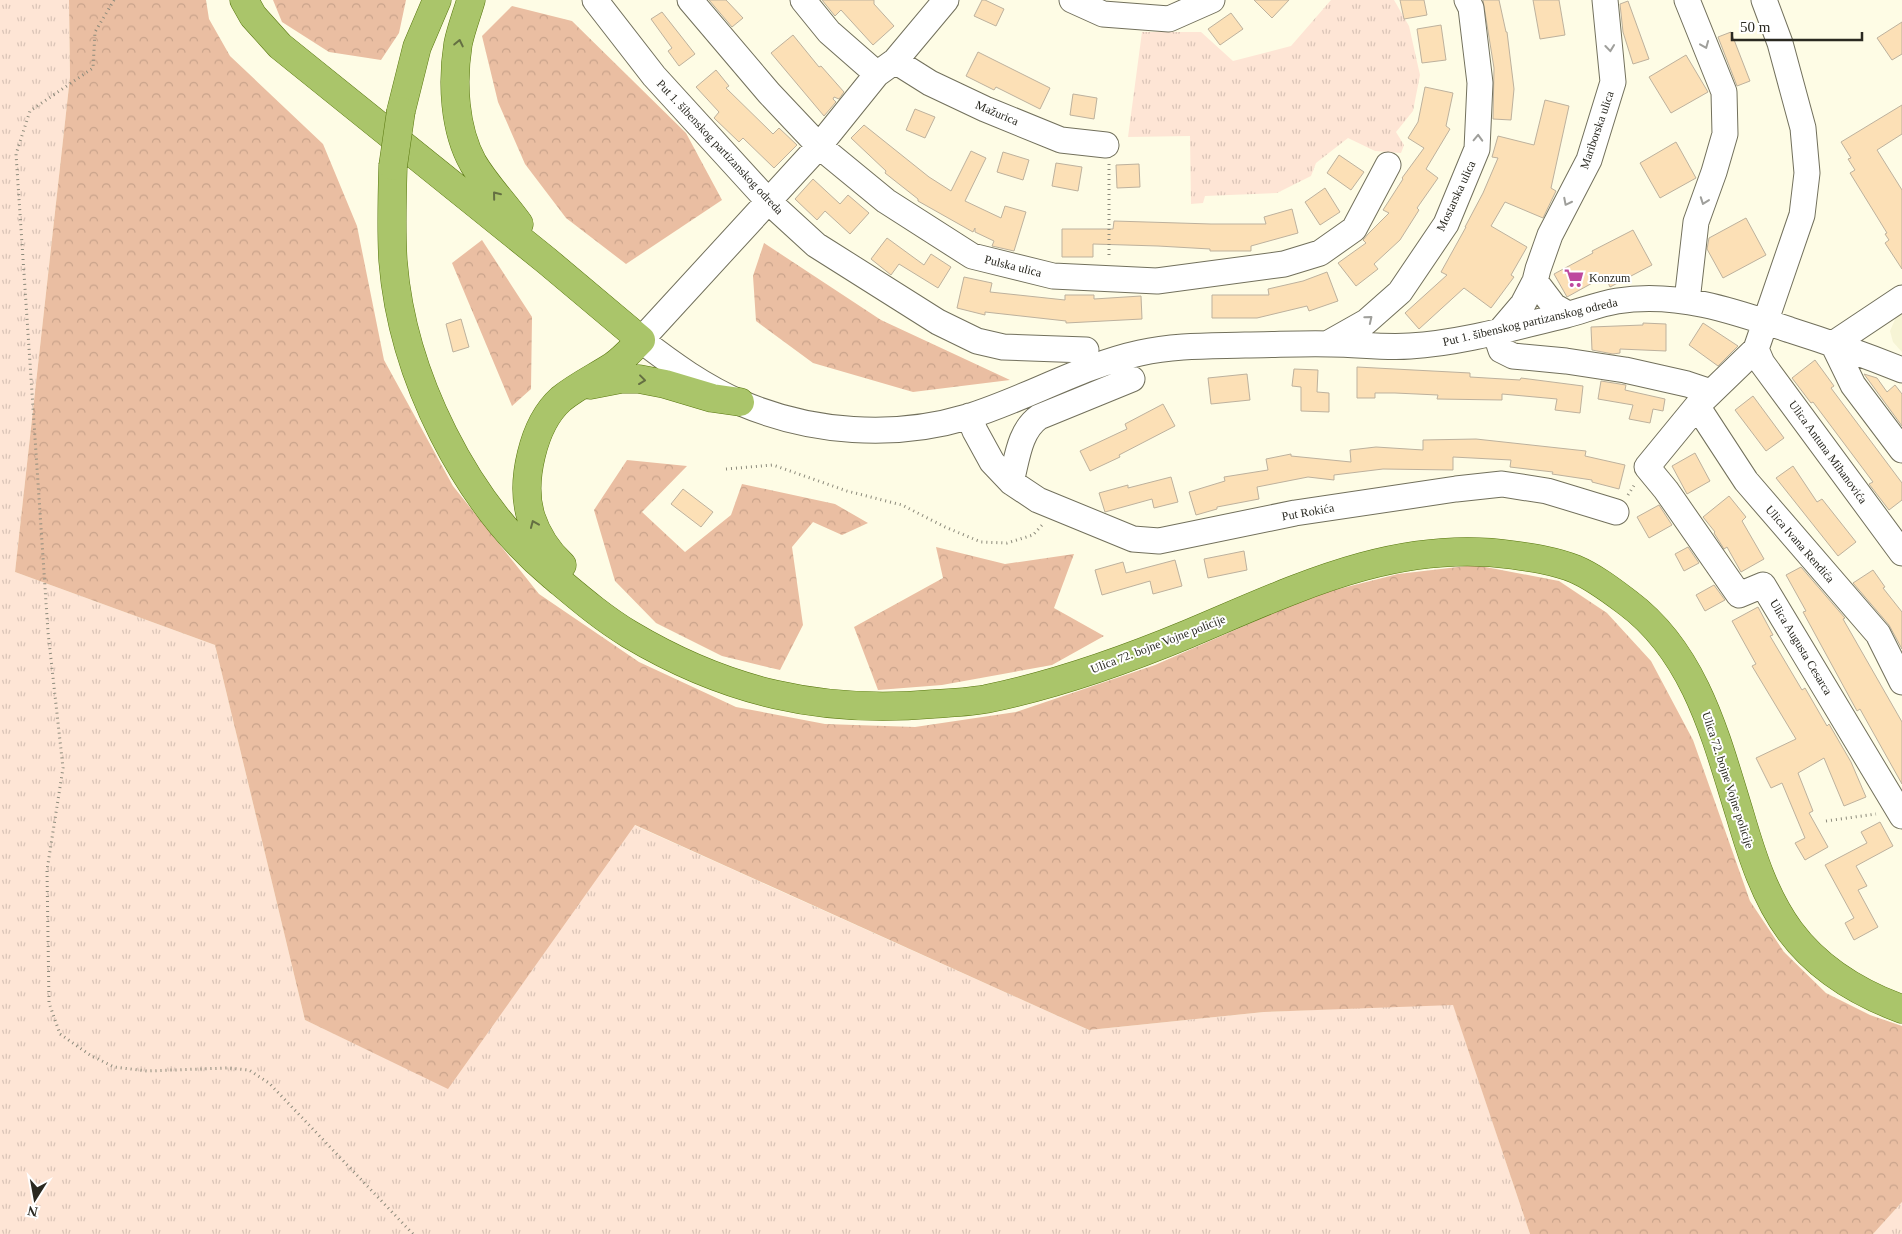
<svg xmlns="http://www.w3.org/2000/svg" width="1902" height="1234" viewBox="0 0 1902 1234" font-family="'Times New Roman',serif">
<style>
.built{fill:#f6f4d5}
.grass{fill:url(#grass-tufts)}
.forest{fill:url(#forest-crowns)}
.building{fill:#fce0b6;stroke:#bdb19d}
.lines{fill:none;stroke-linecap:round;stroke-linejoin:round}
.minor-casing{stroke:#72705c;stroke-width:27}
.major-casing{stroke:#58760f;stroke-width:29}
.path{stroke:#8c8a7b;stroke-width:3;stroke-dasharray:1 4;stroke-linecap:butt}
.minor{stroke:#fff;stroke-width:25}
.major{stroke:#aac56a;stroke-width:28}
.major-bridge-casing{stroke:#58760f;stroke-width:29;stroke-linecap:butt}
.major-bridge{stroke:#aac56a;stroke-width:28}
.oneway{stroke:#646f42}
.oneway2{stroke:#9f9f9b}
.labels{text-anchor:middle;stroke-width:4;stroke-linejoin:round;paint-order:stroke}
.street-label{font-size:12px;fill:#2a2921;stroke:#fff}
.poi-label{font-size:12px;fill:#2a2921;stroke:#fff;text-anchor:start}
</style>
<defs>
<pattern id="grass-tufts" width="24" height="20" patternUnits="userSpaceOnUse" patternTransform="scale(1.25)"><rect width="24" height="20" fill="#fee5d5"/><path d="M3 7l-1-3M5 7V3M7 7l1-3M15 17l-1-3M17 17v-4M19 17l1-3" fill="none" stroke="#dac4b7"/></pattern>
<pattern id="forest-crowns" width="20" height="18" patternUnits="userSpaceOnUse" patternTransform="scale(1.25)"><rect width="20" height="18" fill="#eabea2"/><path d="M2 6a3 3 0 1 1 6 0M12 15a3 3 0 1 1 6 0" fill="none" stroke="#c9a38b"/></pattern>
</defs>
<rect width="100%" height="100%" fill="#fefce5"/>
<path class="built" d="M1902 312V352L1893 342 1890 331 1897 315Z"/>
<path class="grass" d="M0 0H69L70 77 15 572 215 645 305 1020 448 1088 634 825 1089 1030 1264 1012 1453 1004 1530 1234H0Z
M1331 0H1394L1409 26 1420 75 1413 111 1396 132 1404 145 1401 153 1375 151 1348 138 1316 163 1311 176 1277 193 1205 196 1203 203 1191 204 1190 136 1128 137 1142 32H1201L1233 61 1291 46Z
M1902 1202V1234H1873Z"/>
<path class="forest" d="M69 0H206L209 19 230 56 323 144 357 226 384 360 453 486 539 594 639 662 736 707 825 724 915 727 1016 712 1155 665 1315 595 1398 574 1475 565 1559 581 1607 613 1651 661 1693 740 1750 901 1784 952 1826 993 1870 1015 1902 1026V1202L1873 1234H1530L1453 1005 1264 1012 1089 1030 635 825 448 1089 305 1020 215 645 15 572 70 77Z
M273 0H406L399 33 381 60 329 52 282 22Z
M512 6 572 21 686 133 722 200 626 264 566 218 525 164 498 102 482 36Z
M482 240 532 317 531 389 512 406 452 263Z
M764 243 881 320 1010 380 913 392 813 363 756 321 753 276Z
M627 460 687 466 642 512 685 552 731 515 742 484 835 504 868 523 842 535 813 522 792 547 803 625 780 670 722 656 656 623 615 581 594 510Z
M936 547 1005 564 1074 554 1054 608 1104 636 1052 665 942 685 878 690 854 627 943 578Z"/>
<path class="building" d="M709 0H726L743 18 732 27Z
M822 0H874V4L894 26 873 45 841 10 835 16Z
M982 0H985L1004 9 996 26 974 16Z
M1254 0H1289L1272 18Z
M1400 0H1424L1427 15 1404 19Z
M1483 0H1499L1506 32H1507L1514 89 1511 120 1493 119 1494 68Z
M1533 0H1559L1565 35 1540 39Z
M1628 1 1649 59 1633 64 1623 32 1620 4Z
M662 12 695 54 679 66 668 51 672 48 651 19Z
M1231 13 1243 29 1220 45 1208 29Z
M1902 22V54L1892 60 1877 38Z
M1441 25 1446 60 1422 63 1417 29Z
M1731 32 1750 81 1737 86 1718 37Z
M793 35 819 67 821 66 844 92 839 99 834 97 833 99 836 102 824 116 771 53Z
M978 52 1050 88 1040 109 996 87 994 90 966 76Z
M1686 55 1708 92 1671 113 1649 77Z
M716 70 729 86 726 88 773 134 779 128 797 145 774 168 743 138 739 142 714 118 719 112 696 87Z
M1425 87 1453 93 1446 126 1450 129 1426 169 1438 178 1417 208 1419 210 1400 240 1374 264 1378 269 1356 286 1338 263 1366 243 1363 240 1368 234 1389 213 1383 210 1403 179 1402 178 1424 148 1408 138 1418 122Z
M1073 94 1097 98 1094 119 1070 115Z
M1545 100 1569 106 1551 188 1556 191 1543 218 1505 202 1491 226 1527 247 1511 275 1514 277 1491 308 1464 288 1419 329 1405 313 1447 275 1441 272 1466 227H1465L1483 193 1498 158 1492 157 1498 136 1534 145Z
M1902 105V134L1877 150 1902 190V269L1885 243 1889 240 1885 234 1887 233 1850 173 1855 170 1848 159 1851 158 1841 142Z
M915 109 935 117 925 138 906 130Z
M864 125 929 177 951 191 971 151 986 158 965 201 1001 218 1005 206 1026 212 1014 251 992 246 994 241 975 232V228L973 232 918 201V199L885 173 886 171 851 138Z
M1676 142 1696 178 1660 198 1640 163Z
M1003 152 1029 160 1023 180 997 172Z
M1339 155 1364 172 1351 190 1327 173Z
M1056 163 1082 167 1078 191 1052 186Z
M1139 164 1140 187 1117 188 1116 165Z
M813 179 840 204 848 195 869 213 850 234 825 211 817 220 795 199Z
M1325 188 1340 212 1320 225 1305 202Z
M1292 209 1298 233 1251 246V251H1210V249L1158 246 1093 244V257H1062V229H1113L1114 221 1211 224H1266L1264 217Z
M1746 218 1766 255 1723 278 1707 249 1709 238Z
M1633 230 1652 265 1610 287 1605 276 1567 297 1554 274 1593 253 1592 251Z
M887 238 924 265 931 254 951 267 938 288 899 264 891 275 871 259Z
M1327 272 1338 301 1309 311 1307 306 1257 318H1212V295H1269L1268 289 1303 281Z
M964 277 992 283 990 292 1065 300V295H1094V299L1141 296 1142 319 1066 323V321L985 312V315L957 308Z
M461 319 469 347 453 352 446 324Z
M1643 323 1666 324V351L1620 349V353L1613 354 1592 350 1591 327 1643 325Z
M1703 323 1738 346 1718 366 1689 345Z
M1815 360 1834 386 1831 388 1902 483V500L1889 510 1869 484 1873 482 1813 402 1811 403 1792 378Z
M1357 367 1470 373V377L1520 380 1521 378 1583 386 1580 413 1555 410 1557 399 1502 394V400L1437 399 1438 395 1395 393H1375V398H1357Z
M1294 369 1318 370 1317 392 1329 393V412L1301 411V387L1292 386Z
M1247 374 1250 400 1211 404 1208 378Z
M1864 374 1877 378 1887 392 1895 385 1902 394V426Z
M1601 381 1626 385 1625 390 1665 399 1663 411 1653 409 1650 423 1629 419 1633 405 1598 399Z
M1753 396 1784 438 1766 451 1735 410Z
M1163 404 1175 426 1119 455 1120 457 1090 471 1080 451 1127 429 1125 424Z
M1476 439 1586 451 1585 456 1625 465 1619 489 1592 482V480L1552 474 1553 472 1510 467 1511 460 1453 457V470L1383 469 1334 475V480L1308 477 1257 487 1259 499 1217 507V509L1196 515 1189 492 1225 481 1224 477 1268 470 1266 459 1291 454V456L1351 462 1350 450 1376 447 1423 450V440Z
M1695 453 1710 481 1687 494 1672 466Z
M1793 466 1817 502 1822 499 1856 542 1838 556 1776 478Z
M1171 477 1178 502 1154 508 1152 499 1105 512 1099 493 1128 485V488Z
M683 489 713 512 701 527 671 504Z
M1729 496 1746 517 1742 521 1764 559 1741 572 1727 547 1724 549 1714 533 1715 532 1703 517Z
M1659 505 1672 525 1649 538 1637 517Z
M1688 547 1699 563 1684 571 1675 554Z
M1244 551 1247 570 1208 578 1204 559Z
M1175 560 1182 586 1153 594 1150 581 1102 595 1095 570 1123 562 1126 573Z
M1801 567 1845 618 1843 619 1902 722V784L1860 709 1857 711 1803 612 1806 611 1786 575Z
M1873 570 1885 587 1883 588 1902 612V649L1889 625 1853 583Z
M1714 585 1725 600 1705 611 1696 595Z
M1758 607 1773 635 1770 636 1802 690 1805 688 1827 726 1829 724 1851 762 1866 797 1844 806 1824 758 1798 773 1813 811 1809 813 1828 847 1805 860 1795 843 1805 838 1782 783 1771 788 1756 758 1796 739 1752 666 1756 664 1732 621Z
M1880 822 1893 846 1856 866 1867 886 1858 890 1878 927 1854 940 1845 923 1854 918 1825 865 1867 843 1861 832Z"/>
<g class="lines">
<defs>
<path id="minor" d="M595 0 654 76 769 202 816 245 938 322 977 341 1003 347 1086 350
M690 0 769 93 819 146 886 201 972 256 1053 276 1157 281 1284 264 1320 253 1354 229 1388 165
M803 0 829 32 877 74
M946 0 895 61 877 74 819 146 641 340C672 364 704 387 741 403 811 433 894 439 967 417 1026 399 1080 366 1140 353 1175 345 1210 346 1245 345 1274 345 1303 343 1331 344 1357 344 1384 348 1410 346 1462 343 1515 327 1566 315 1582 311 1599 304 1617 301 1676 291 1734 311 1790 330 1828 342 1865 355 1902 370
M1072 0 1103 14 1169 19 1212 0
M1687 0 1724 92 1725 134 1714 172 1696 222 1687 301
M1764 0 1780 43 1803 128 1807 173 1802 215 1756 349 1697 406 1647 467 1666 490 1739 595 1763 585 1902 816
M895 61 930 83 985 109 1061 140 1106 145
M1535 281 1523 304 1500 331 1499 344 1501 350 1513 356 1566 361 1625 370 1687 384 1711 392
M1902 298 1833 344 1853 385 1902 450
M1568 314 1554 306 1535 281 1538 269 1550 235 1589 160 1613 82 1605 0
M1327 344 1366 322 1400 292 1446 224 1477 149 1480 83 1471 8 1467 0
M1756 349 1762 363 1902 553
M1697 406 1746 481 1878 634 1902 682
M969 416 975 431 992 462 1011 482 1038 500 1133 539 1159 541 1295 513 1456 489 1502 484 1547 491 1616 512
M1011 482C1017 460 1019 431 1039 417L1132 379"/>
<path id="major" d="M244 0 253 16 280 46 547 261 641 340C632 349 623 359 613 366 596 377 577 386 561 399 533 424 520 482 531 517 537 535 548 552 562 565
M471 0C467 14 461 29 458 44 452 82 454 129 473 163 486 185 504 203 519 224
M401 111 417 47 437 0
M393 166C392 198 391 230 393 261 402 375 465 503 553 576 577 596 601 617 629 634 726 692 821 714 933 704 951 703 969 702 986 699 1055 685 1123 661 1188 634 1293 590 1395 538 1513 555 1534 558 1555 561 1575 569 1594 577 1612 591 1628 603 1696 654 1716 738 1740 815 1752 856 1765 897 1790 931 1819 970 1858 993 1902 1009
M590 385 621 379H639L665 384 712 398 740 402"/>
</defs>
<use href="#minor" class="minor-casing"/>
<use href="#major" class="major-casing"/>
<path class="path" d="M114 0 95 32 93 68 30 111 16 154 48 632 63 768 47 870 49 1003 60 1034 90 1055 114 1067 147 1071 227 1068 249 1070 269 1083 413 1234
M1109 164V258
M726 469 773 465 847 491 902 505 945 527 981 542 1007 543 1033 535 1043 524
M1628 495 1635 484
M1826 821 1876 814"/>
<use href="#minor" class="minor"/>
<use href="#major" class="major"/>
<defs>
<path id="major-bridge" d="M393 166 401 111"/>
</defs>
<use href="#major-bridge" class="major-bridge-casing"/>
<use href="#major-bridge" class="major-bridge"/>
</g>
<defs><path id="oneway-chevron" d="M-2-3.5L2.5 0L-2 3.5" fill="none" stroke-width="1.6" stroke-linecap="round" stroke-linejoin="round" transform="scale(1.25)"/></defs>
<g class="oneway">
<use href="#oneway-chevron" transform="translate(459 43) rotate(-78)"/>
<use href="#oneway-chevron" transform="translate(496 195) rotate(-129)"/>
<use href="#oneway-chevron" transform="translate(642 380) rotate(7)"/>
<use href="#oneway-chevron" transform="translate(534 524) rotate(-113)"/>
</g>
<g class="oneway2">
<use href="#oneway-chevron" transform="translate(1705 45) rotate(68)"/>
<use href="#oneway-chevron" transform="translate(1610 48) rotate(84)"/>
<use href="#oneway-chevron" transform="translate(1478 138) rotate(-88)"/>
<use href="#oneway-chevron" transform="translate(1704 201) rotate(110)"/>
<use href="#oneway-chevron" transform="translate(1567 202) rotate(117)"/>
<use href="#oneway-chevron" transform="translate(1369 319) rotate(-39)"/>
</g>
<defs>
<symbol id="supermarket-bare" viewBox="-9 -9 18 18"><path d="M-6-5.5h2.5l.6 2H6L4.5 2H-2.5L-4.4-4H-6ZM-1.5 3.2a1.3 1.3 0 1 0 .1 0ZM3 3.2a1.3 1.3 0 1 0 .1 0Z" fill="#be489e" stroke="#fff" stroke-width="2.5" paint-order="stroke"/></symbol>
</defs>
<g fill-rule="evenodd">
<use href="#supermarket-bare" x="1560" y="264" width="28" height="28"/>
</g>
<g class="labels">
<g class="street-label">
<text transform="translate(997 113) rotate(23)" y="4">Mažurica</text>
<text transform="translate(1597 130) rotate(-71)" y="4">Mariborska ulica</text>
<text transform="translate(720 147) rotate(47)" y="4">Put 1. šibenskog partizanskog odreda</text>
<text transform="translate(1456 196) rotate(-65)" y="4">Mostarska ulica</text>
<text transform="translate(1013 266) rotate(14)" y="4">Pulska ulica</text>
<text transform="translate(1530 322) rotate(-13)" y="4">Put 1. šibenskog partizanskog odreda</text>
<text transform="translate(1828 452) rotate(54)" y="4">Ulica Antuna Mihanovića</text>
<text transform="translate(1308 512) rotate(-10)" y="4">Put Rokića</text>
<text transform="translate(1800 544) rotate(49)" y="4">Ulica Ivana Rendića</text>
<text transform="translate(1158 644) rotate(-21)" y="4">Ulica 72. bojne Vojne policije</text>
<text transform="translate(1801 647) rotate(59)" y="4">Ulica Augusta Cesarca</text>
<text transform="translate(1728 780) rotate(72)" y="4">Ulica 72. bojne Vojne policije</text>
</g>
<g class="poi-label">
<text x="1589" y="282">Konzum</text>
</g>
</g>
<g transform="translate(35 1199) rotate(191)" stroke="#ffffff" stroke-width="4" paint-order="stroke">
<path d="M0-4L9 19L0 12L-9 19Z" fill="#2a2921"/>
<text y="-8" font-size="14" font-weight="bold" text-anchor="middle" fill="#2a2921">N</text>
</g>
<path d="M1732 32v8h130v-8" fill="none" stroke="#2a2921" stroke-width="2.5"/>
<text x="1740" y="32" font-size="15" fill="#2a2921" stroke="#ffffff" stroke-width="4" paint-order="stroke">50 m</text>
</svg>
